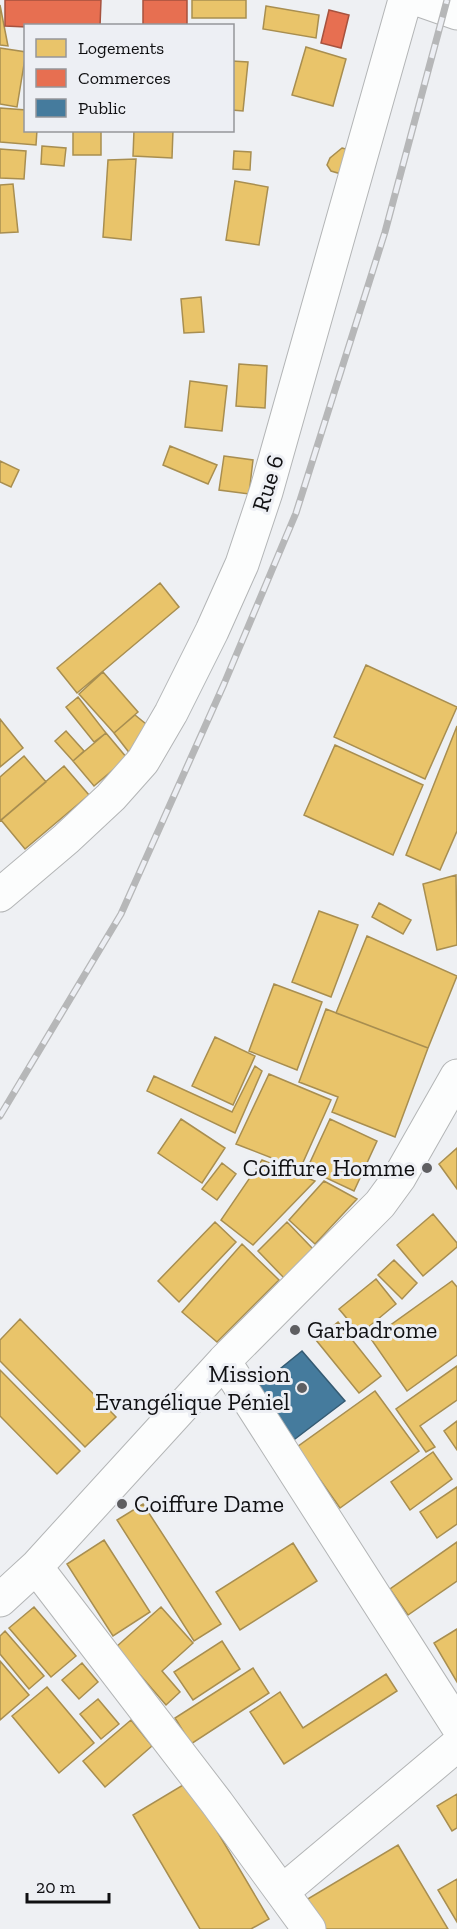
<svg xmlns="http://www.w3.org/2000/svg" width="457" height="1929" viewBox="0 0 457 1929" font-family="'Zilla Slab',serif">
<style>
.homes{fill:#e9c46a;stroke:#a88e50;stroke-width:1.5}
.shops{fill:#e76f51;stroke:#a6523e;stroke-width:1.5}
.public{fill:#457b9d;stroke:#355b73;stroke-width:1.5}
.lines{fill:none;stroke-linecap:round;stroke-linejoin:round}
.minor-casing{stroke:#b3b5b6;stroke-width:35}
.minor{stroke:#fcfdfd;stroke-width:33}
.rail-casing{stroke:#b6b7b8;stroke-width:7}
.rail{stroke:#edeff4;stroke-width:4.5;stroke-dasharray:14;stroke-linecap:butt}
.poi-dot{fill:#5e5e61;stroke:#edeff4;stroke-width:2}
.labels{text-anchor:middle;stroke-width:6;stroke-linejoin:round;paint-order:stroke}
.street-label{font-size:24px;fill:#101012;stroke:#edeff4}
.poi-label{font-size:24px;fill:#101012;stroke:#edeff4;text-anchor:end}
</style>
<rect width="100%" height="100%" fill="#eef0f3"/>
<path class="homes" d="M192 0H246V18H192Z
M0 5 8 46 0 45Z
M266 6 319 15 316 38 263 29Z
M306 47 346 59 333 106 292 95Z
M0 48 26 52 17 107 0 104Z
M232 61 248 62 243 111 232 110Z
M0 108 26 110V130H37L36 145 0 142Z
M73 130H101V155H73Z
M134 130H173L172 158 133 156Z
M42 146 66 148 64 166 41 164Z
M342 148 356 152 348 176 331 171 327 165 330 158Z
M0 149 26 151 24 179 0 178Z
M234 151 251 152 250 170 233 169Z
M136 159 131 240 103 237 108 160Z
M235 181 268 187 259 245 226 240Z
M13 184 18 232 0 233V185Z
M201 297 204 332 184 333 181 299Z
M239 364 267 366 265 408 236 406Z
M190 381 227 386 222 431 185 427Z
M170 446 217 465 208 484 163 465Z
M224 456 253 460 249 494 219 490Z
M0 461 19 470 11 487 0 482Z
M160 583 179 607 77 693 57 668Z
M366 665 457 707 425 779 334 737Z
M103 672 138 712 114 733 79 694Z
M78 697 106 733 94 742 66 707Z
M135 715 146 724 131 755 114 733Z
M0 719 23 748 0 767Z
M457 726V831L440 870 406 855Z
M66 731 84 751 73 761 55 741Z
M106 733 127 758 94 786 73 761Z
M335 745 423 785 393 855 304 815Z
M24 756 46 782 0 821V777Z
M64 766 89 795 25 849 1 820Z
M456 875 457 945 437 950 423 884Z
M379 903 411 920 403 934 372 917Z
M319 911 358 925 331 997 292 982Z
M367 936 457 976 428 1048 336 1013Z
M274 984 322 1002 297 1070 249 1051Z
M326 1009 428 1048 395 1137 332 1112 338 1097 299 1082Z
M215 1037 255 1056 233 1105 192 1086Z
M255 1066 262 1071 235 1133 147 1091 154 1076 232 1112Z
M269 1074 331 1100 300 1169 236 1144Z
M181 1119 225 1148 202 1183 158 1153Z
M330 1119 377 1141 354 1191 307 1169Z
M457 1148V1189L439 1164Z
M262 1160 315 1181 253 1245 221 1220Z
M222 1163 236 1174 217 1200 202 1189Z
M324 1181 357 1199 315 1244 289 1220Z
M433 1214 457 1243V1247L423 1276 397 1245Z
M215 1222 236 1242 179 1302 158 1281Z
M287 1222 313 1249 284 1278 258 1251Z
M242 1244 279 1280 217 1342 182 1312Z
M394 1260 417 1283 402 1299 378 1275Z
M376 1279 396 1304 360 1334 339 1309Z
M452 1281 457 1287V1355L407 1391 371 1339Z
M20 1319 116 1417 85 1447 0 1361V1340Z
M338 1322 381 1376 359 1393 316 1340Z
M457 1366V1400L420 1426 435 1447 426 1452 396 1409Z
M0 1370 80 1451 57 1474 0 1416Z
M375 1391 419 1451 340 1508 297 1447Z
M457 1421V1450L444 1431Z
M433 1452 452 1479 410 1510 391 1482Z
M457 1487V1524L437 1538 420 1512Z
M143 1504 221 1624 194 1641 117 1520Z
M104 1540 150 1612 113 1636 67 1564Z
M457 1542V1581L408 1615 390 1589Z
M293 1543 317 1581 240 1630 216 1592Z
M34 1607 76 1656 51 1677 9 1628Z
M161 1607 193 1643 162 1671 180 1692 166 1705 116 1647Z
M457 1629V1682L434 1643Z
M5 1631 44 1676 29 1689 0 1654V1636Z
M222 1641 240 1669 193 1700 174 1672Z
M0 1661 29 1695 0 1720Z
M82 1663 98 1682 79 1699 62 1680Z
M253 1668 269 1693 191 1744 175 1718Z
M386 1674 397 1691 284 1764 250 1712 280 1692 303 1728Z
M47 1687 94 1743 59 1773 12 1716Z
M98 1699 119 1724 101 1739 80 1714Z
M131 1720 152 1746 105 1787 83 1761Z
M188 1782 269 1919 251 1929H200L133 1815Z
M457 1794V1828L452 1831 437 1806Z
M398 1845 448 1929H323L306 1900Z
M457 1879V1922L438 1890Z"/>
<path class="shops" d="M5 0H101L100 26H26V27L5 26Z
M143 0H187V26H143Z
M329 10 349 15 341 48 321 43Z"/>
<path class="public" d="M302 1351 345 1401 291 1442 254 1390Z"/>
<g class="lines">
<defs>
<path id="minor" d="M420 0 457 13
M0 895 66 839 111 797 143 761 171 713 212 631 242 564 266 492 405 0
M224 1361 457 1725
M36 1567 217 1803 309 1929
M0 1600 36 1567 224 1361 380 1204 399 1178 457 1076
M283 1891 457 1745"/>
</defs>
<use href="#minor" class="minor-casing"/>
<use href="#minor" class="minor"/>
<defs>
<path id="rail" d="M0 1116 121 914 224 684 296 513 385 232 447 0"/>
</defs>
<use href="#rail" class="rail-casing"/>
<use href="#rail" class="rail"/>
</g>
<g class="poi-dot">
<circle cx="427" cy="1168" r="6"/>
<circle cx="295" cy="1330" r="6"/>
<circle cx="302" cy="1388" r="6"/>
<circle cx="122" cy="1504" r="6"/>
</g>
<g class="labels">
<g class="street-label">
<text transform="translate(268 483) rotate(-73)" y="8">Rue 6</text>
</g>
<g class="poi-label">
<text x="415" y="1176">Coiffure Homme</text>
<text x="307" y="1338" text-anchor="start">Garbadrome</text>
<text x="290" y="1382">Mission<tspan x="290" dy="28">Evangélique Péniel</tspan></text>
<text x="134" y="1512" text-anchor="start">Coiffure Dame</text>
</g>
</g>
<rect x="24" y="24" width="210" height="108" fill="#edeff4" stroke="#95969a" stroke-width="1.5"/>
<rect x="36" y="39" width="30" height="18" fill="#e9c46a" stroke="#95969a" stroke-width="1.5"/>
<text x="78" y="54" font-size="18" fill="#101012">Logements</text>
<rect x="36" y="69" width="30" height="18" fill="#e76f51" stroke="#95969a" stroke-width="1.5"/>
<text x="78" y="84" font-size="18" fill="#101012">Commerces</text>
<rect x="36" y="99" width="30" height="18" fill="#457b9d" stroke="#95969a" stroke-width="1.5"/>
<text x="78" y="114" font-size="18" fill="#101012">Public</text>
<path d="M27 1893v9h82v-9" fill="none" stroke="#101012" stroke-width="3"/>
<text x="36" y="1893" font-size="18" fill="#101012" stroke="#edeff4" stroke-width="4.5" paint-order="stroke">20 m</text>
</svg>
